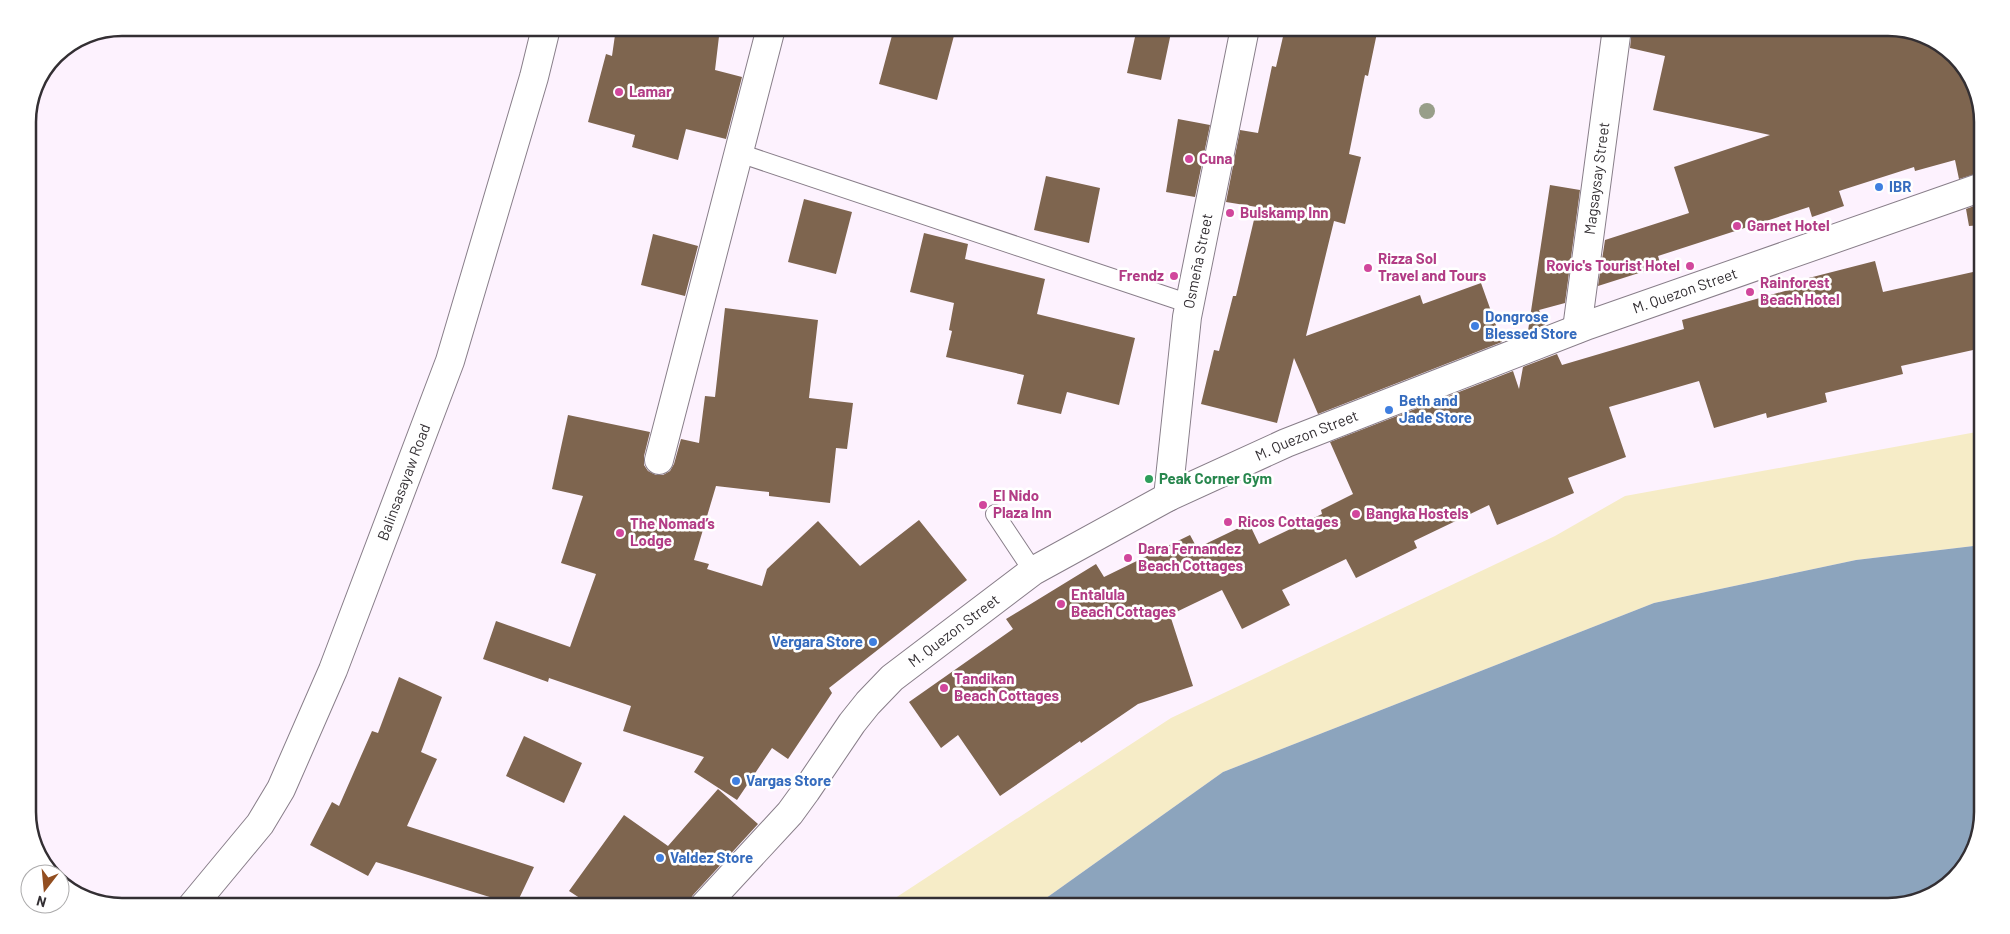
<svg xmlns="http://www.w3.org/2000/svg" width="2010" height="934" viewBox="0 0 2010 934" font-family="Barlow,sans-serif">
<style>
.sand{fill:#f6ecc7}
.water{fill:#8ca4bd}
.building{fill:#7e654f}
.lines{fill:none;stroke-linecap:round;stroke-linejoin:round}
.lane-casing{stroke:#887e89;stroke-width:20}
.street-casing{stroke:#887e89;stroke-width:30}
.secondary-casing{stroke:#887e89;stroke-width:30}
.primary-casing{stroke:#887e89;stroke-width:30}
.lane{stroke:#fff;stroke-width:18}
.street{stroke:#fff;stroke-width:28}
.secondary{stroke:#fff;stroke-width:28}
.primary{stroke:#fff;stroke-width:28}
.tree{fill:#989e89}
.hotel-dot{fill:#d1479c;stroke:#fff;stroke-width:2}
.shop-dot{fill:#3f7fe0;stroke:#fff;stroke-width:2}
.leisure-dot{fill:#2e9e5b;stroke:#fff;stroke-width:2}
.labels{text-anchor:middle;stroke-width:5;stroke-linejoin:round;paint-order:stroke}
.hotel-label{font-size:15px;font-weight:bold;fill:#b23c85;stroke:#fff;text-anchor:start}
.street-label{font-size:15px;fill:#332f33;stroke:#fff}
.shop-label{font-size:15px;font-weight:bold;fill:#366cbe;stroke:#fff;text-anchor:start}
.leisure-label{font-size:15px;font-weight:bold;fill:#27864d;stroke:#fff;text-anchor:start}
.rim{fill:none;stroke:#332f33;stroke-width:2.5}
</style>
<rect width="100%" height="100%" fill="#fdf2fe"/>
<path class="sand" d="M1982 431V545L1856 560 1654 603 1223 772 1035 906H883L1171 718 1555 536 1625 496Z"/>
<path class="water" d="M1982 545V812L1975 848 1940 891 1888 906H1035L1223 772 1654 603 1856 560Z"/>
<path class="building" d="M616 28H720L715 70 742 77 726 139 686 129 678 160 632 147 635 135 588 122 606 54 612 56Z
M894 28H956L937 100 879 84Z
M1137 28H1172L1161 80 1127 73Z
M1285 28H1378L1368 76 1365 75 1349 154 1361 157 1345 224 1334 221 1306 336 1420 295 1423 304 1481 283 1502 342 1318 414 1294 358 1277 423 1201 404 1214 350 1219 351 1233 296H1236L1257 207 1226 202 1240 130 1258 133 1272 66 1276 67Z
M1632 28H1888L1924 35 1966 69 1982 116V172L1959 179 1955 160 1915 171 1914 167 1839 191 1844 206 1812 217 1809 207 1658 256 1661 266 1598 286 1605 240 1689 213 1674 167 1770 135 1653 110 1665 56 1630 48Z
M1178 119 1210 125 1195 197 1166 192Z
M1046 176 1100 188 1089 243 1034 230Z
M1550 185 1580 190 1565 303 1539 310 1545 325 1528 331Z
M804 199 852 212 836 274 788 262Z
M1982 203V225L1969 226 1966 209Z
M924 233 968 244 965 259 1045 279 1037 314 1135 338 1119 405 1067 392 1061 414 1017 404 1024 375 946 357 952 331 949 330 954 303 910 292Z
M653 234 698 246 685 296 641 285Z
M1875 261 1883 292 1982 270V348L1901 366 1903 374 1825 393 1827 402 1767 418 1766 413 1714 428 1699 381 1609 407 1626 457 1568 478 1574 493 1497 525 1489 505 1414 541 1417 548 1356 578 1346 559 1282 590 1290 605 1242 629 1222 590 1170 615 1193 686 1138 704 1081 743 1080 741 1000 796 958 735 941 748 909 702 1013 629 1006 619 1096 564 1104 577 1190 535 1197 548 1249 523 1259 544 1322 514 1321 510 1353 494 1330 442 1513 371 1519 389 1523 367 1557 354 1562 365 1684 329 1682 320 1799 287 1797 281Z
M725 308 818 320 809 398 853 403 847 449 836 448 830 503 769 496V492L716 486 694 560 709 564 707 569 762 586 767 569 818 521 860 566 919 520 967 580 829 688 832 693 788 759 772 748 737 800 694 772 704 757 623 731 631 706 549 678 548 682 483 659 496 621 570 647 596 574 561 563 583 496 552 489 568 415 650 432 644 456V465L648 471 656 475H663L670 471 674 464 681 439 699 443 705 396 715 397Z
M399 677 442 697 421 752 437 759 407 826 534 867 516 905 376 862 368 876 310 845 332 802 339 806 372 731 378 733Z
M524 736 582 763 564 803 506 776Z
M718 789 758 824 693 895 686 906H592L569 891 624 815 668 846Z"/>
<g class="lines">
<defs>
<path id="lane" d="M739 153 1190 304
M995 514 1033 571"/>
<g id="street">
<path id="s1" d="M1577 329 1617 28"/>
<path d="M659 460 771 28"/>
<path id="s2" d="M1168 497 1187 317 1245 28"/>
</g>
<g id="secondary">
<path id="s3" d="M704 906 790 813 806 791 852 723 868 703 892 678 1033 571 1168 497 1286 443 1588 325 1982 187"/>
</g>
<g id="primary">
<path id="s4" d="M192 906 260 824 281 789 333 670 450 361 534 77 546 28"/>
</g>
</defs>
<use href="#lane" class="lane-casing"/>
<use href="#street" class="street-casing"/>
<use href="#secondary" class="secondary-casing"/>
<use href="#primary" class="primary-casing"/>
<use href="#lane" class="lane"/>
<use href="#street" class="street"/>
<use href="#secondary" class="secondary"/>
<use href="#primary" class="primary"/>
</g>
<circle class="tree" cx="1427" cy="111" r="8"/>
<g class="hotel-dot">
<circle cx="619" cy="92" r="5"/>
<circle cx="1189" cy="159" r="5"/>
<circle cx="1230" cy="213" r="5"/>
<circle cx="1737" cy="226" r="5"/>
<circle cx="1690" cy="266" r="5"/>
<circle cx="1368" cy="268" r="5"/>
<circle cx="1174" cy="276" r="5"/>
<circle cx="1750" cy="292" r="5"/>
<circle cx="983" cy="505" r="5"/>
<circle cx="1356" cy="514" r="5"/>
<circle cx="1228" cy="522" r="5"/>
<circle cx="620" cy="533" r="5"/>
<circle cx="1128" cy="558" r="5"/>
<circle cx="1061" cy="604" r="5"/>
<circle cx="944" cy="688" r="5"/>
</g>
<g class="shop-dot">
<circle cx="1879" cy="187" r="5"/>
<circle cx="1475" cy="326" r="5"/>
<circle cx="1389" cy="410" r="5"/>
<circle cx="873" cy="642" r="5"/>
<circle cx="736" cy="781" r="5"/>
<circle cx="660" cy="858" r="5"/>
</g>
<circle class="leisure-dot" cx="1149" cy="479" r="5"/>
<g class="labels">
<g class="hotel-label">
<text x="629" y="97">Lamar</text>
<text x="1199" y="164">Cuna</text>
<text x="1240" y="218">Bulskamp Inn</text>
<text x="1747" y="231">Garnet Hotel</text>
<text x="1378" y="264">Rizza Sol<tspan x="1378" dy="17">Travel and Tours</tspan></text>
<text x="1680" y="271" text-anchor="end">Rovic's Tourist Hotel</text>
<text x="1164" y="281" text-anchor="end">Frendz</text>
<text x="1760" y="288">Rainforest<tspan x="1760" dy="17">Beach Hotel</tspan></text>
<text x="993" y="501">El Nido<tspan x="993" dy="17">Plaza Inn</tspan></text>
<text x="1366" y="519">Bangka Hostels</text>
<text x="1238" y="527">Ricos Cottages</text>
<text x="630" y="529">The Nomad’s<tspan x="630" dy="17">Lodge</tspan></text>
<text x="1138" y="554">Dara Fernandez<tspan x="1138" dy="17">Beach Cottages</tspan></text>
<text x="1071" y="600">Entalula<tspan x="1071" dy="17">Beach Cottages</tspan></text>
<text x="954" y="684">Tandikan<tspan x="954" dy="17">Beach Cottages</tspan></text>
</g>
<g class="street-label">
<text dy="5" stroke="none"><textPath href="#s1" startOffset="152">Magsaysay Street</textPath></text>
<text dy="5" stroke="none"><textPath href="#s2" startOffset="238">Osmeña Street</textPath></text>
<text dy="5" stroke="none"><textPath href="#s3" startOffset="1184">M. Quezon Street</textPath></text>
<text dy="5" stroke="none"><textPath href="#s3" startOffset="779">M. Quezon Street</textPath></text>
<text dy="5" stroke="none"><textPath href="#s4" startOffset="478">Balinsasayaw Road</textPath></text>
<text dy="5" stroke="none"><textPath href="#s3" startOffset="374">M. Quezon Street</textPath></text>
</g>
<g class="shop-label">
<text x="1889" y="192">IBR</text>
<text x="1485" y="322">Dongrose<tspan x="1485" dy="17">Blessed Store</tspan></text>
<text x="1399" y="406">Beth and<tspan x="1399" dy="17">Jade Store</tspan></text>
<text x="863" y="647" text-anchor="end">Vergara Store</text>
<text x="746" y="786">Vargas Store</text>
<text x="670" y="863">Valdez Store</text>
</g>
<g class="leisure-label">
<text x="1159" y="484">Peak Corner Gym</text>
</g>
</g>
<path d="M0 0H2010V934H0ZM122 36H1888A86 86 0 0 1 1974 122V812A86 86 0 0 1 1888 898H122A86 86 0 0 1 36 812V122A86 86 0 0 1 122 36Z" fill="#fff" fill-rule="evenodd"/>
<path class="rim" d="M122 36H1888A86 86 0 0 1 1974 122V812A86 86 0 0 1 1888 898H122A86 86 0 0 1 36 812V122A86 86 0 0 1 122 36Z"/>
<g transform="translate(45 889) rotate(196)"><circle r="24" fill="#ffffff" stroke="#adacad"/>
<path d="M0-4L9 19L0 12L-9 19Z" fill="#924e20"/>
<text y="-8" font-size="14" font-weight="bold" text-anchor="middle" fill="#332f33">N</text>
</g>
</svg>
